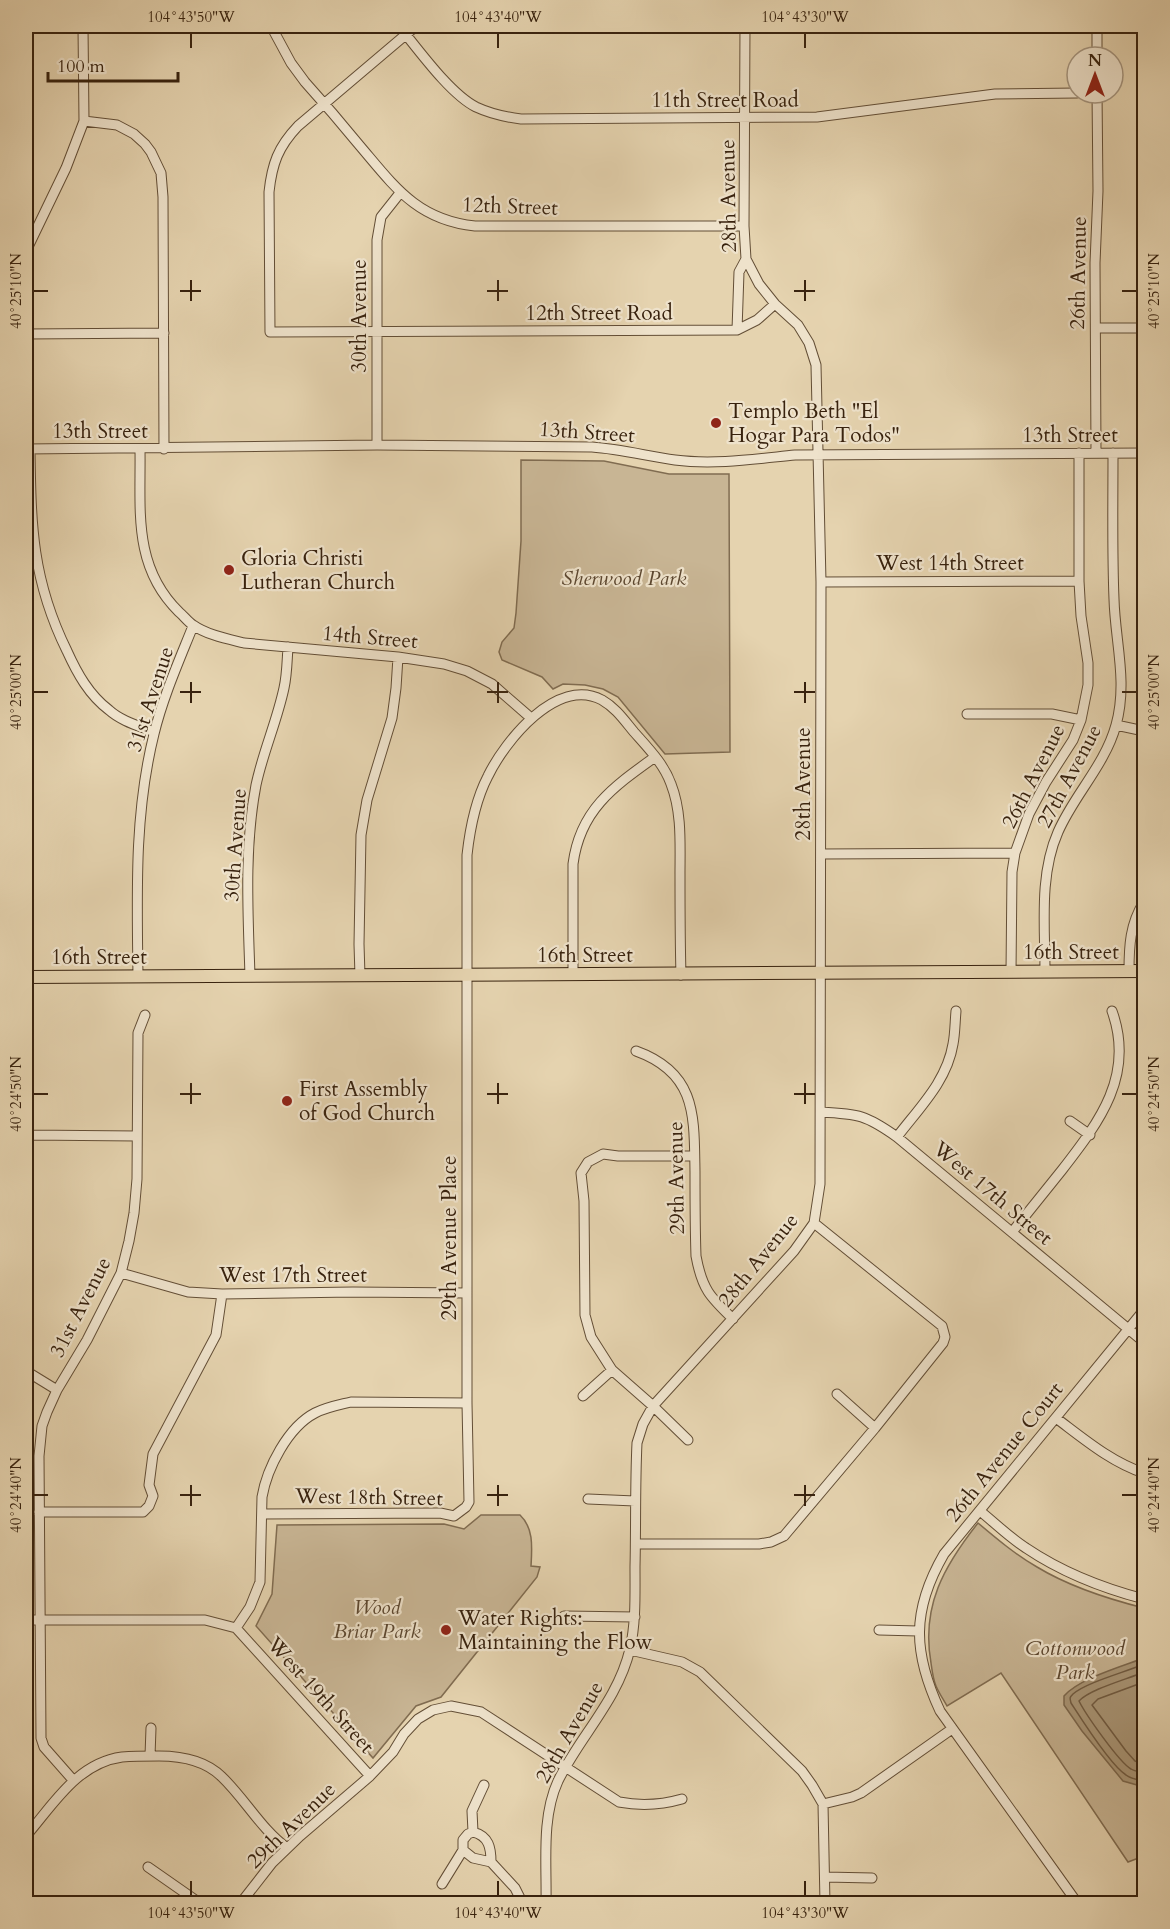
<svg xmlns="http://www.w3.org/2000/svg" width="1170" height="1929" viewBox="0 0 1170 1929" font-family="Cardo,serif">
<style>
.green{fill:#c8b594;stroke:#806c51;stroke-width:1.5}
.water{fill:#aa9778;stroke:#7c684e;stroke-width:1.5}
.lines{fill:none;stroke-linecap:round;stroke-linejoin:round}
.shore{stroke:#715c43;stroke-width:1.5}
.minor-casing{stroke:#634e36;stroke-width:11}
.major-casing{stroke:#38220e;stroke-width:14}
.minor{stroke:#eee2cb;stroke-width:9}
.major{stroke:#e5d3af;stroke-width:12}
.ticks{fill:none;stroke:#38220e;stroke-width:2}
.poi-dot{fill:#8f2418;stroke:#eee2cb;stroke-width:2}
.labels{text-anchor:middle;stroke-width:4.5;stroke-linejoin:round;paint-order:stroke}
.street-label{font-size:21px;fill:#38220e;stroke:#eee2cb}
.poi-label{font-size:21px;fill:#38220e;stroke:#eee2cb;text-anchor:start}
.park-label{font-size:21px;font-style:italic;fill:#5c4730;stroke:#eee2cb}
.neatline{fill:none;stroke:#38220e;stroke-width:2}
.ticks-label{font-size:15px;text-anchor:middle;fill:#38220e}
</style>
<rect width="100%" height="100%" fill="#e5d3af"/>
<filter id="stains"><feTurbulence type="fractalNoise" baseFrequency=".00333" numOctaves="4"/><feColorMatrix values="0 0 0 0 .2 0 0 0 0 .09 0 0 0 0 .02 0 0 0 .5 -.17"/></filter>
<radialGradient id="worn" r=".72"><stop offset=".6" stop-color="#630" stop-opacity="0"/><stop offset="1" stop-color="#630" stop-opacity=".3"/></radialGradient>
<path class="green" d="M521 460 604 461 669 474H729L730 752 665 754 618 697 603 689 585 685 563 684 553 689 542 677 502 660 499 652 502 642 514 628 516 613 521 541Z
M481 1515H520C534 1528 532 1548 531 1566L540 1567 537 1577 441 1697 416 1706 373 1758 256 1626 272 1594 277 1525 444 1524 464 1529Z
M978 1523C997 1539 1016 1555 1037 1567 1070 1587 1108 1599 1144 1608V1856L1128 1862 1001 1673 947 1706C943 1699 939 1693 936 1686 933 1679 932 1670 931 1663 921 1606 944 1566 978 1523Z"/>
<path class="water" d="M1144 1658V1787L1123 1781 1082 1731 1064 1705V1696C1078 1679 1123 1666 1144 1658Z"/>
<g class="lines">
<path class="shore" d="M1144 1664C1126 1672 1087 1682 1073 1694 1069 1698 1070 1698 1071 1703 1082 1720 1110 1765 1126 1775 1131 1779 1139 1780 1144 1781
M1144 1672C1128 1679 1090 1689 1079 1701 1086 1715 1119 1762 1131 1769 1134 1771 1140 1772 1144 1773
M1144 1682 1098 1699 1092 1705 1126 1751 1135 1761 1144 1764"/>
<defs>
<path id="minor" d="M271 26 291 63 305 82C324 103 342 124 360 146 394 186 417 220 475 226H744
M399 26C418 49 450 94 476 107 491 114 505 117 521 119L817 117 995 94 1077 93
M416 26 298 126C278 147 272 164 269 192L270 332 737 330 757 320 775 304
M1097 26V57
M26 27 187 26
M84 121 117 125 134 134 145 144 151 152 161 173 163 197 164 449
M26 251 66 168 84 121 83 27
M1096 328H1144
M737 330 739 272 746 259
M26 334 164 333
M377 445V240L381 217 400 193
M26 449 377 445 592 447C620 449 647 456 675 460 714 465 755 459 795 455L1144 453
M30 449C31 526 32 580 67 651 77 673 89 695 109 710 121 721 139 726 154 732
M140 449C141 509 132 566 179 612 184 616 188 622 193 625 207 635 228 639 244 643L398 657 444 664 467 671 492 684 531 718
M1096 453 1095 263 1098 191 1097 93
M821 582 1079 581
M967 714H1052L1081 720
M1116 725 1144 731
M821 854 1015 853
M26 917 27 1135 26 1187
M1129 971C1129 946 1130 924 1144 902
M1011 972 1012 872 1015 853 1029 814 1046 782 1073 740 1081 720 1088 685V663L1081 616 1079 581V453
M1045 972C1045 926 1039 875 1058 832 1074 795 1105 765 1116 725 1128 682 1115 641 1114 599 1112 550 1113 501 1113 453
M573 975V864C580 810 613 787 655 757
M250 976C248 913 244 848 256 785 263 752 277 721 284 688 287 675 287 661 288 647
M360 976 359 944 361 835 367 800 392 718 396 688 398 657
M138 977C137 895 134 814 154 734 163 697 179 661 193 626
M636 1051C697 1073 694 1116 695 1172 695 1200 695 1228 696 1256 702 1289 710 1297 733 1319
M821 1112C859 1114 866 1115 897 1137L1144 1342
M1070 1121 1090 1135
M27 1135 137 1136
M897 1137C919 1108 947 1081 953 1044 955 1034 955 1022 956 1011
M1013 1231C1029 1211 1046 1190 1062 1170 1100 1121 1135 1075 1112 1011
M121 1273 188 1292 222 1294 353 1292 467 1293
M26 1371 57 1390
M837 1394 875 1428
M583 1396 612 1370
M1056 1418C1084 1439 1111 1462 1144 1473
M688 1440 653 1406 612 1370 591 1337 585 1315 584 1201 581 1173 588 1162 603 1154 618 1156H694
M588 1499 635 1501
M980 1511C995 1523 1010 1538 1026 1548 1063 1573 1102 1588 1144 1599
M39 1512H143L149 1506 153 1496 149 1485 153 1454 216 1335 222 1294
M262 1514 440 1513 454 1516 466 1507 469 1502 467 1403V855C470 828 475 801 488 776 505 741 557 676 602 700 616 708 624 720 634 732 648 748 664 764 671 784 682 812 680 844 680 874 680 908 680 941 681 975
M636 1544H759L771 1542 784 1536 875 1428 943 1343 945 1337 942 1326 814 1223
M564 1616 635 1617
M26 1620H205L236 1628 370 1776
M236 1628 250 1607 260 1582 262 1497C267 1468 288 1427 315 1413 327 1407 339 1405 351 1402L467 1403
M879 1630 918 1631
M630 1650 682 1662 700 1672 802 1771 812 1785 823 1804 825 1904
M150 1756 151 1728
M73 1780 44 1747 41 1738 39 1456 42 1426 47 1412 57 1390 87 1340 121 1273 129 1241 134 1213 137 1179 138 1033 145 1015
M823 1804 852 1797 861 1793 952 1729
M473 1832C489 1836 491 1848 491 1862L515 1888 523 1904
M473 1832 472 1811 484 1785
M26 1836C53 1805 77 1763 122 1757 134 1756 147 1756 159 1756 182 1756 205 1760 222 1777 245 1799 261 1829 287 1848
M463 1850 473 1858 491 1862
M148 1867 201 1904
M825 1877 872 1878
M442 1884 463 1850V1840L468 1834 473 1832
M240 1904 272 1863 300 1836 370 1776 393 1752 404 1734 418 1719 433 1710 451 1706 481 1712 619 1802C640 1806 661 1805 682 1799
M546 1904C547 1864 541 1818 558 1781 580 1736 618 1700 630 1649 636 1622 635 1595 635 1567 636 1526 635 1484 637 1443L643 1424 653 1406 794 1251 814 1223 820 1184 821 582 816 365 809 343 798 325 775 304 759 284 746 259 744 226 745 26
M1078 1904 940 1711C913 1653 911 1611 944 1554L1144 1310"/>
<path id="major" d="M26 977 1144 971"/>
</defs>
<use href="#minor" class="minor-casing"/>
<use href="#major" class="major-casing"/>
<use href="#minor" class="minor"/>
<use href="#major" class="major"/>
</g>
<path class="ticks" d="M191 33V48M498 33V48M805 33V48M191 280V301M498 280V301M805 280V301M33 291H48M180 291H201M487 291H508M794 291H815M1122 291H1137M191 682V703M498 682V703M805 682V703M33 692H48M180 692H201M487 692H508M794 692H815M1122 692H1137M191 1083V1104M498 1083V1104M805 1083V1104M33 1094H48M180 1094H201M487 1094H508M794 1094H815M1122 1094H1137M191 1485V1506M498 1485V1506M805 1485V1506M33 1495H48M180 1495H201M487 1495H508M794 1495H815M1122 1495H1137M191 1881V1896M498 1881V1896M805 1881V1896"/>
<g class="poi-dot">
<circle cx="716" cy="423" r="6"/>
<circle cx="229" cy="570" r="6"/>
<circle cx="287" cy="1101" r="6"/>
<circle cx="446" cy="1630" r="6"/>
</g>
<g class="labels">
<g class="street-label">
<text x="725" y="107">11th Street Road</text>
<text transform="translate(728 196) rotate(-91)" y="7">28th Avenue</text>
<text transform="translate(510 206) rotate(2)" y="7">12th Street</text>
<text transform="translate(1078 273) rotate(-89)" y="7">26th Avenue</text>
<text x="599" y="320">12th Street Road</text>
<text transform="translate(359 316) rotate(-90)" y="7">30th Avenue</text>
<text x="100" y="438">13th Street</text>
<text transform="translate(587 432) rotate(4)" y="7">13th Street</text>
<text x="1070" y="442">13th Street</text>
<text x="950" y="570">West 14th Street</text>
<text transform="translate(370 637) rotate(5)" y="7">14th Street</text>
<text transform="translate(150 699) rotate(-72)" y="7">31st Avenue</text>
<text transform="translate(1033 776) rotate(-63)" y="7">26th Avenue</text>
<text transform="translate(1069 776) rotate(-62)" y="7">27th Avenue</text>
<text transform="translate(803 784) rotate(-90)" y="7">28th Avenue</text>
<text transform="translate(235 845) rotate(-86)" y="7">30th Avenue</text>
<text x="1071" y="959">16th Street</text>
<text x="585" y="962">16th Street</text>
<text x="99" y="964">16th Street</text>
<text transform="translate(676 1178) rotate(-91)" y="7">29th Avenue</text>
<text transform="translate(993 1193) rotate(40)" y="7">West 17th Street</text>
<text transform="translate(449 1238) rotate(-90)" y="7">29th Avenue Place</text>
<text transform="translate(758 1260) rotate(-51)" y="7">28th Avenue</text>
<text x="293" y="1282">West 17th Street</text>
<text transform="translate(80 1307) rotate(-63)" y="7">31st Avenue</text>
<text transform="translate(1004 1452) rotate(-51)" y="7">26th Avenue Court</text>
<text transform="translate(369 1497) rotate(1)" y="7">West 18th Street</text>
<text transform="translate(321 1695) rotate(48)" y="7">West 19th Street</text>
<text transform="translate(569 1732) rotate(-60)" y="7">28th Avenue</text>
<text transform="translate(291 1825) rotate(-44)" y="7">29th Avenue</text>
</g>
<g class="poi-label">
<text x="728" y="418">Templo Beth "El<tspan x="728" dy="24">Hogar Para Todos"</tspan></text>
<text x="241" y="565">Gloria Christi<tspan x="241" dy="24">Lutheran Church</tspan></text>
<text x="299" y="1096">First Assembly<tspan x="299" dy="24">of God Church</tspan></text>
<text x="458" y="1625">Water Rights:<tspan x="458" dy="24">Maintaining the Flow</tspan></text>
</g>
<g class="park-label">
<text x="624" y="585">Sherwood Park</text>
<text x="377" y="1614">Wood<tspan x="377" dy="24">Briar Park</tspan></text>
<text x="1075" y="1655">Cottonwood<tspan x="1075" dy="24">Park</tspan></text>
</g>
</g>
<rect width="1170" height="1929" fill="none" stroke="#e5d3af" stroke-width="66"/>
<g transform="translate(1095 75)"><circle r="28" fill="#eee2cb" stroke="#a5957f" stroke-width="1.5"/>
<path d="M0-4.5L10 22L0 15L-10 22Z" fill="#8f2418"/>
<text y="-9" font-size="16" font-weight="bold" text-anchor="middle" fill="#38220e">N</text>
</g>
<path d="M48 72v9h130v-9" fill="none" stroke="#38220e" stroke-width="3"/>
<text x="57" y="72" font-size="18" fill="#38220e" stroke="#eee2cb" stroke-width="4.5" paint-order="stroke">100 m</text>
<rect x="33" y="33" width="1104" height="1863" class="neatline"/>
<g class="ticks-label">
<text x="191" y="22">104°43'50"W</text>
<text x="498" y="22">104°43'40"W</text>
<text x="805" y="22">104°43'30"W</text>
<text transform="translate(16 291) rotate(-90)" y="5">40°25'10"N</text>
<text transform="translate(1154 291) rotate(-90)" y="5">40°25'10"N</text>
<text transform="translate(16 692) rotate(-90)" y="5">40°25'00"N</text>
<text transform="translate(1154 692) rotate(-90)" y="5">40°25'00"N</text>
<text transform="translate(16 1094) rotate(-90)" y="5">40°24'50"N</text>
<text transform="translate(1154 1094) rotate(-90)" y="5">40°24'50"N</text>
<text transform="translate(16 1495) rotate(-90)" y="5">40°24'40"N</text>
<text transform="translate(1154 1495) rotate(-90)" y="5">40°24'40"N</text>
<text x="191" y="1918">104°43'50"W</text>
<text x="498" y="1918">104°43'40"W</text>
<text x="805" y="1918">104°43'30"W</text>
</g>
<rect width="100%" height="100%" filter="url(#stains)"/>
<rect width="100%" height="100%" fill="url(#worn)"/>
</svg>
